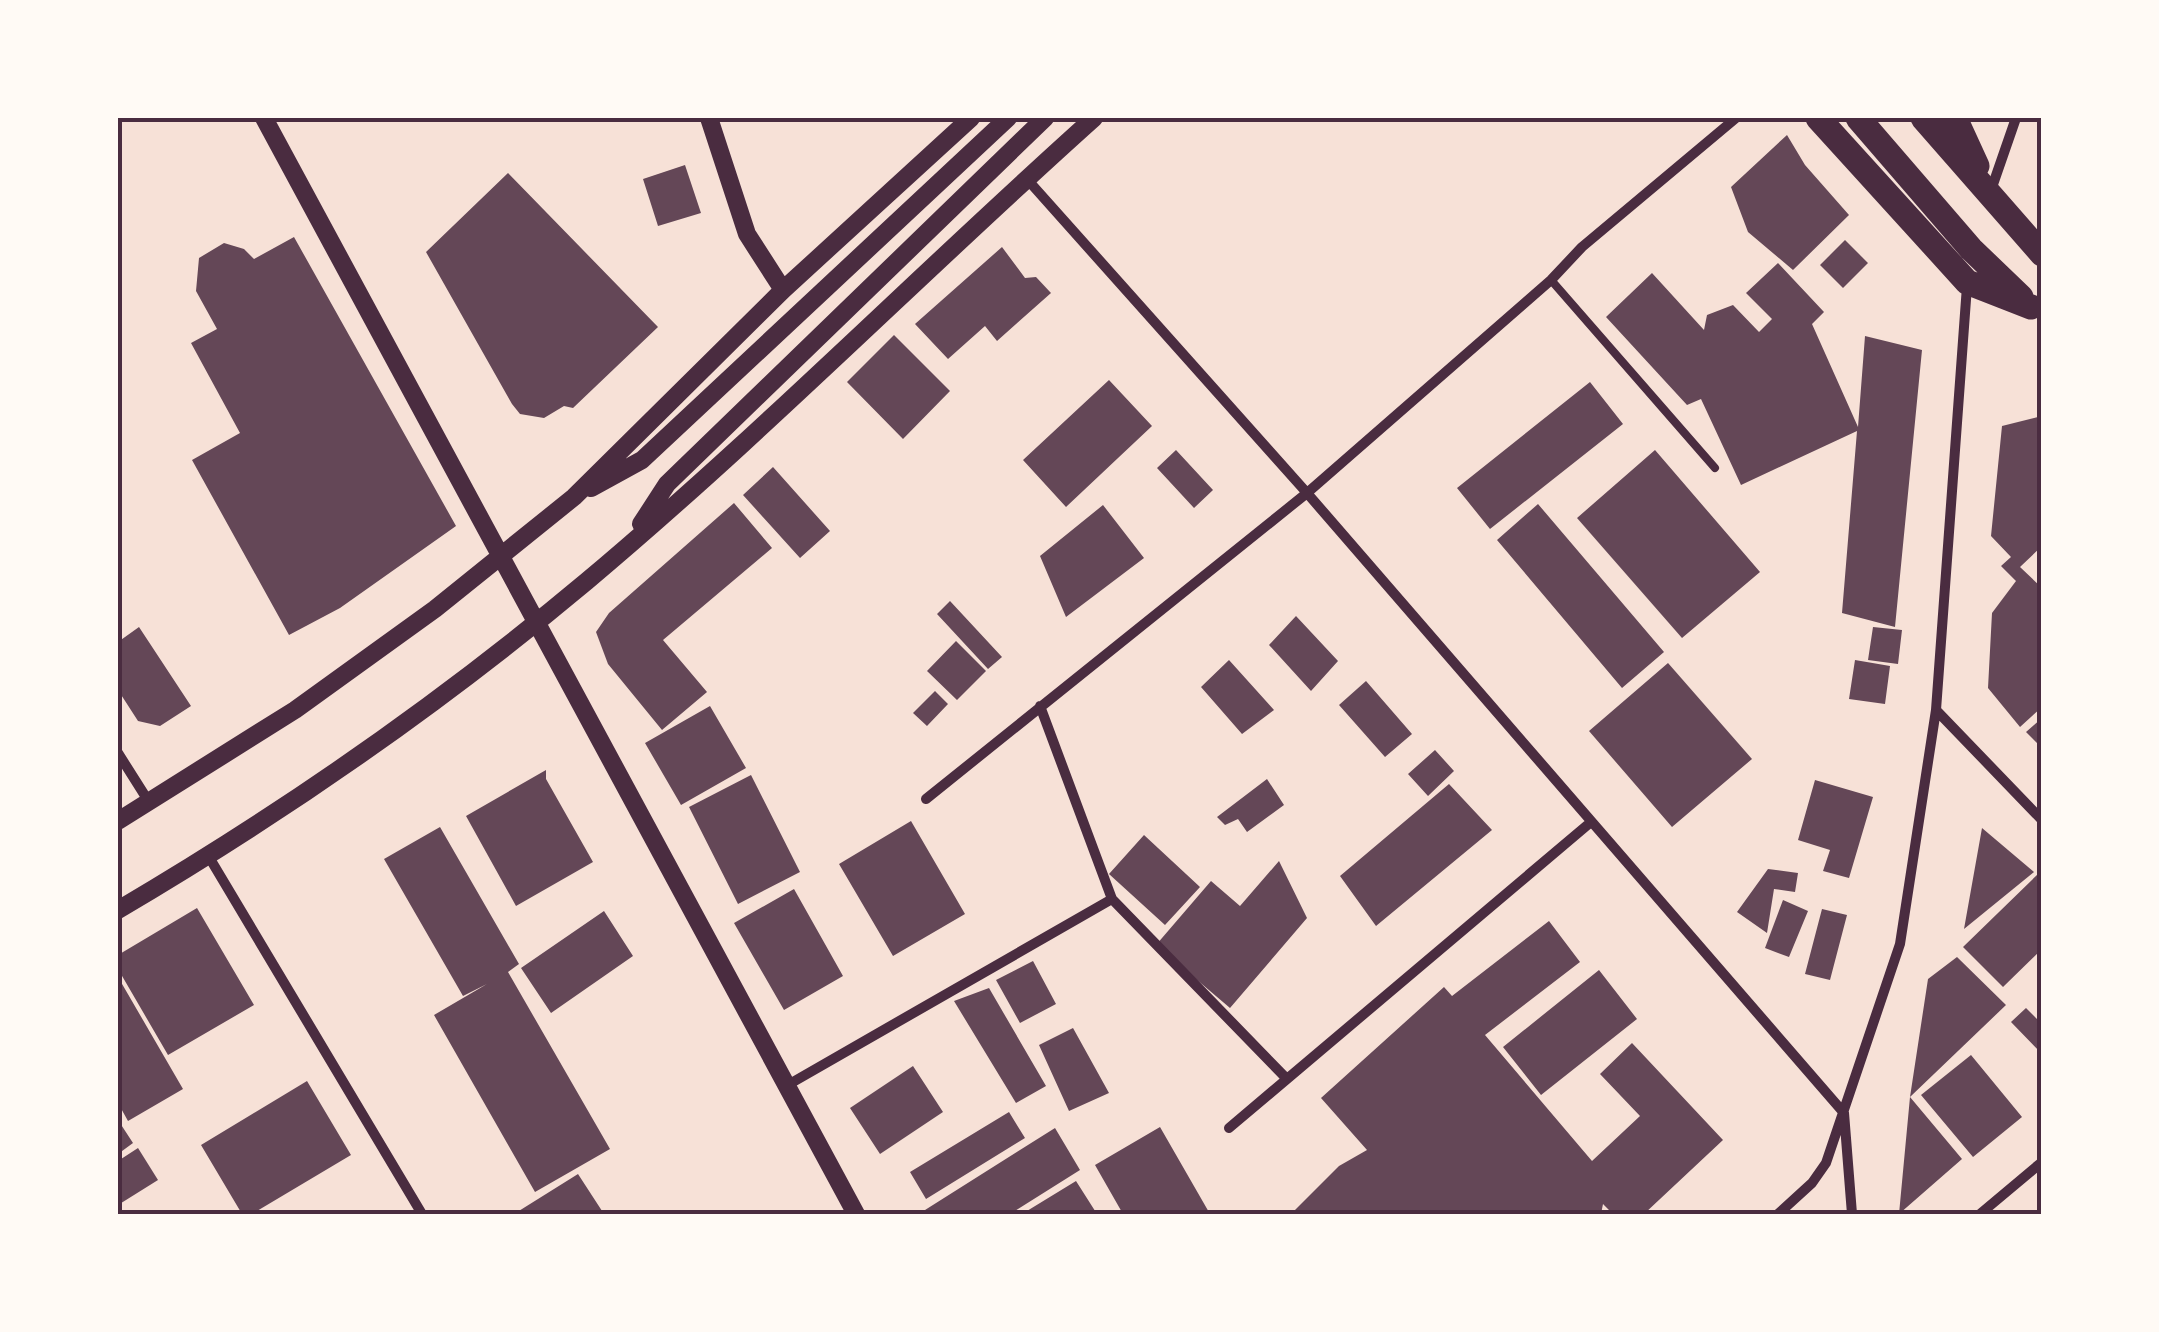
<svg xmlns="http://www.w3.org/2000/svg" width="2159" height="1332" viewBox="0 0 2159 1332" font-family="Merriweather,serif">
<style>
.building{fill:#644757}
.lines{fill:none;stroke-linecap:round;stroke-linejoin:round}
.service{stroke:#4a2c40;stroke-width:8}
.minor{stroke:#4a2c40;stroke-width:10}
.tertiary{stroke:#4a2c40;stroke-width:18}
.primary{stroke:#4a2c40;stroke-width:25}
.neatline{fill:none;stroke:#4a2c40;stroke-width:4}
</style>
<rect width="100%" height="100%" fill="#f7e1d7"/>
<path class="building" d="M1787 135 1805 165 1849 215 1793 270 1748 232 1731 187Z
M685 165 701 213 658 226 643 179Z
M508 173 658 327 573 408 564 406 544 418 520 414 512 404 426 252Z
M294 237 456 526 340 608 289 635 192 460 240 433 191 343 217 329 196 291 199 258 224 243 244 249 254 259Z
M1845 240 1868 263 1843 288 1820 265Z
M1002 247 1025 278 1036 277 1051 293 997 341 985 326 948 359 915 324Z
M1778 263 1824 312 1812 324 1858 427 1865 336 1922 350 1895 627 1842 613 1857 431 1741 485 1701 399 1687 405 1606 317 1652 273 1704 330 1707 315 1733 305 1759 332 1772 319 1746 293Z
M894 335 950 391 903 439 847 382Z
M1109 380 1152 426 1066 507 1023 460Z
M1590 382 1623 424 1490 529 1457 488Z
M2042 416V546L2020 567 2042 588V707L2020 727 1988 688 1992 613 2016 581 2001 566 2011 557 1991 536 2002 426Z
M1176 450 1213 490 1194 508 1157 468Z
M1655 450 1760 572 1682 638 1577 518Z
M773 467 830 531 800 558 743 495Z
M734 503 772 548 663 640 707 692 662 730 608 664 596 632 609 613Z
M1538 504 1664 652 1622 688 1497 540Z
M1103 505 1144 558 1066 617 1040 556Z
M950 601 1002 657 988 669 937 614Z
M1296 616 1338 661 1311 691 1269 645Z
M139 627 191 706 160 726 138 721 118 690V642Z
M1873 627 1902 630 1898 664 1868 660Z
M956 641 986 671 957 700 927 671Z
M1229 660 1274 710 1242 734 1201 687Z
M1855 660 1890 666 1885 704 1849 699Z
M1668 663 1752 759 1672 827 1589 731Z
M1366 681 1412 734 1385 757 1339 705Z
M935 691 948 704 927 726 913 713Z
M710 706 746 768 681 805 645 743Z
M2042 718V748L2026 732Z
M1435 750 1454 771 1428 796 1408 774Z
M546 770V779L593 862 516 906 466 816Z
M751 775 800 872 738 904 689 807Z
M1267 779 1284 805 1247 832 1238 819 1225 825 1217 817Z
M1815 780 1873 797 1849 878 1823 871 1830 850 1798 840Z
M1449 784 1492 830 1376 926 1340 876Z
M911 821 965 914 893 956 839 864Z
M440 827 519 964 508 972 610 1149 535 1192 434 1015 487 984 463 996 384 859Z
M1982 828 2034 872 1964 929Z
M1144 835 1200 887 1165 925 1109 874Z
M1279 861 1307 918 1230 1008 1156 945 1211 881 1240 906Z
M1768 869 1798 873 1795 892 1774 889 1767 933 1737 912Z
M2038 874 2042 878V949L2003 987 1963 947Z
M794 889 843 976 784 1010 734 923Z
M1783 900 1808 911 1789 957 1765 948Z
M197 908 254 1005 168 1055 118 969V955Z
M1822 909 1847 915 1830 980 1805 974Z
M604 911 633 956 551 1013 521 968Z
M1549 921 1580 962 1485 1035 1592 1161 1640 1116 1600 1074 1632 1043 1723 1140 1644 1214H1613L1603 1204 1601 1214H1291L1339 1166 1367 1150 1321 1098 1444 987 1452 996Z
M1957 957 2006 1005 1910 1097 1928 979Z
M1033 961 1056 1004 1020 1023 996 980Z
M1599 970 1637 1019 1541 1095 1503 1047Z
M118 977 183 1089 128 1121 118 1103Z
M989 988 1046 1086 1016 1103 954 1001Z
M2026 1008 2039 1021 2042 1019V1054L2011 1022Z
M1073 1028 1109 1093 1069 1111 1039 1045Z
M1971 1055 2022 1117 1973 1157 1921 1095Z
M913 1066 943 1112 880 1154 850 1108Z
M307 1081 351 1155 252 1214H242L201 1145Z
M1910 1097 1962 1159 1899 1214Z
M1009 1112 1025 1138 926 1199 910 1172Z
M118 1120 133 1143 118 1154Z
M1160 1127 1210 1214H1123L1095 1165Z
M1055 1128 1080 1170 1010 1214H928L925 1210Z
M138 1148 158 1180 118 1205V1161Z
M578 1174 604 1214H514Z
M1076 1181 1097 1214H1022Z"/>
<g class="lines">
<path class="service" d="M1551 280 1715 468"/>
<path class="minor" d="M1026 178 1307 493 1844 1113 1852 1214
M1990 193 2016 118
M1040 706 1112 899 1285 1077
M1936 710 2042 820
M118 753 149 802
M926 799 1307 493 1551 280 1582 247 1736 118
M209 857 422 1214
M786 1086 1112 899
M1229 1128 1591 822
M1778 1214 1812 1183 1826 1163 1900 944 1936 710 1967 286
M1980 1214 2042 1162"/>
<path class="tertiary" d="M264 118 856 1214
M709 118 747 234 783 290
M591 488 642 460 1008 118
M641 524 667 484 1045 118
M118 821 295 710 435 609 574 497 783 290 971 118
M118 910C283 813 440 704 587 581 762 434 924 270 1094 118"/>
<path class="primary" d="M1818 118 1967 282 2031 307
M1858 118 1971 249 2021 297
M1923 118 2042 254
M1955 118 1977 166"/>
</g>
<rect width="2159" height="1332" fill="none" stroke="#fffaf5" stroke-width="240"/>
<rect x="120" y="120" width="1919" height="1092" class="neatline"/>
</svg>
